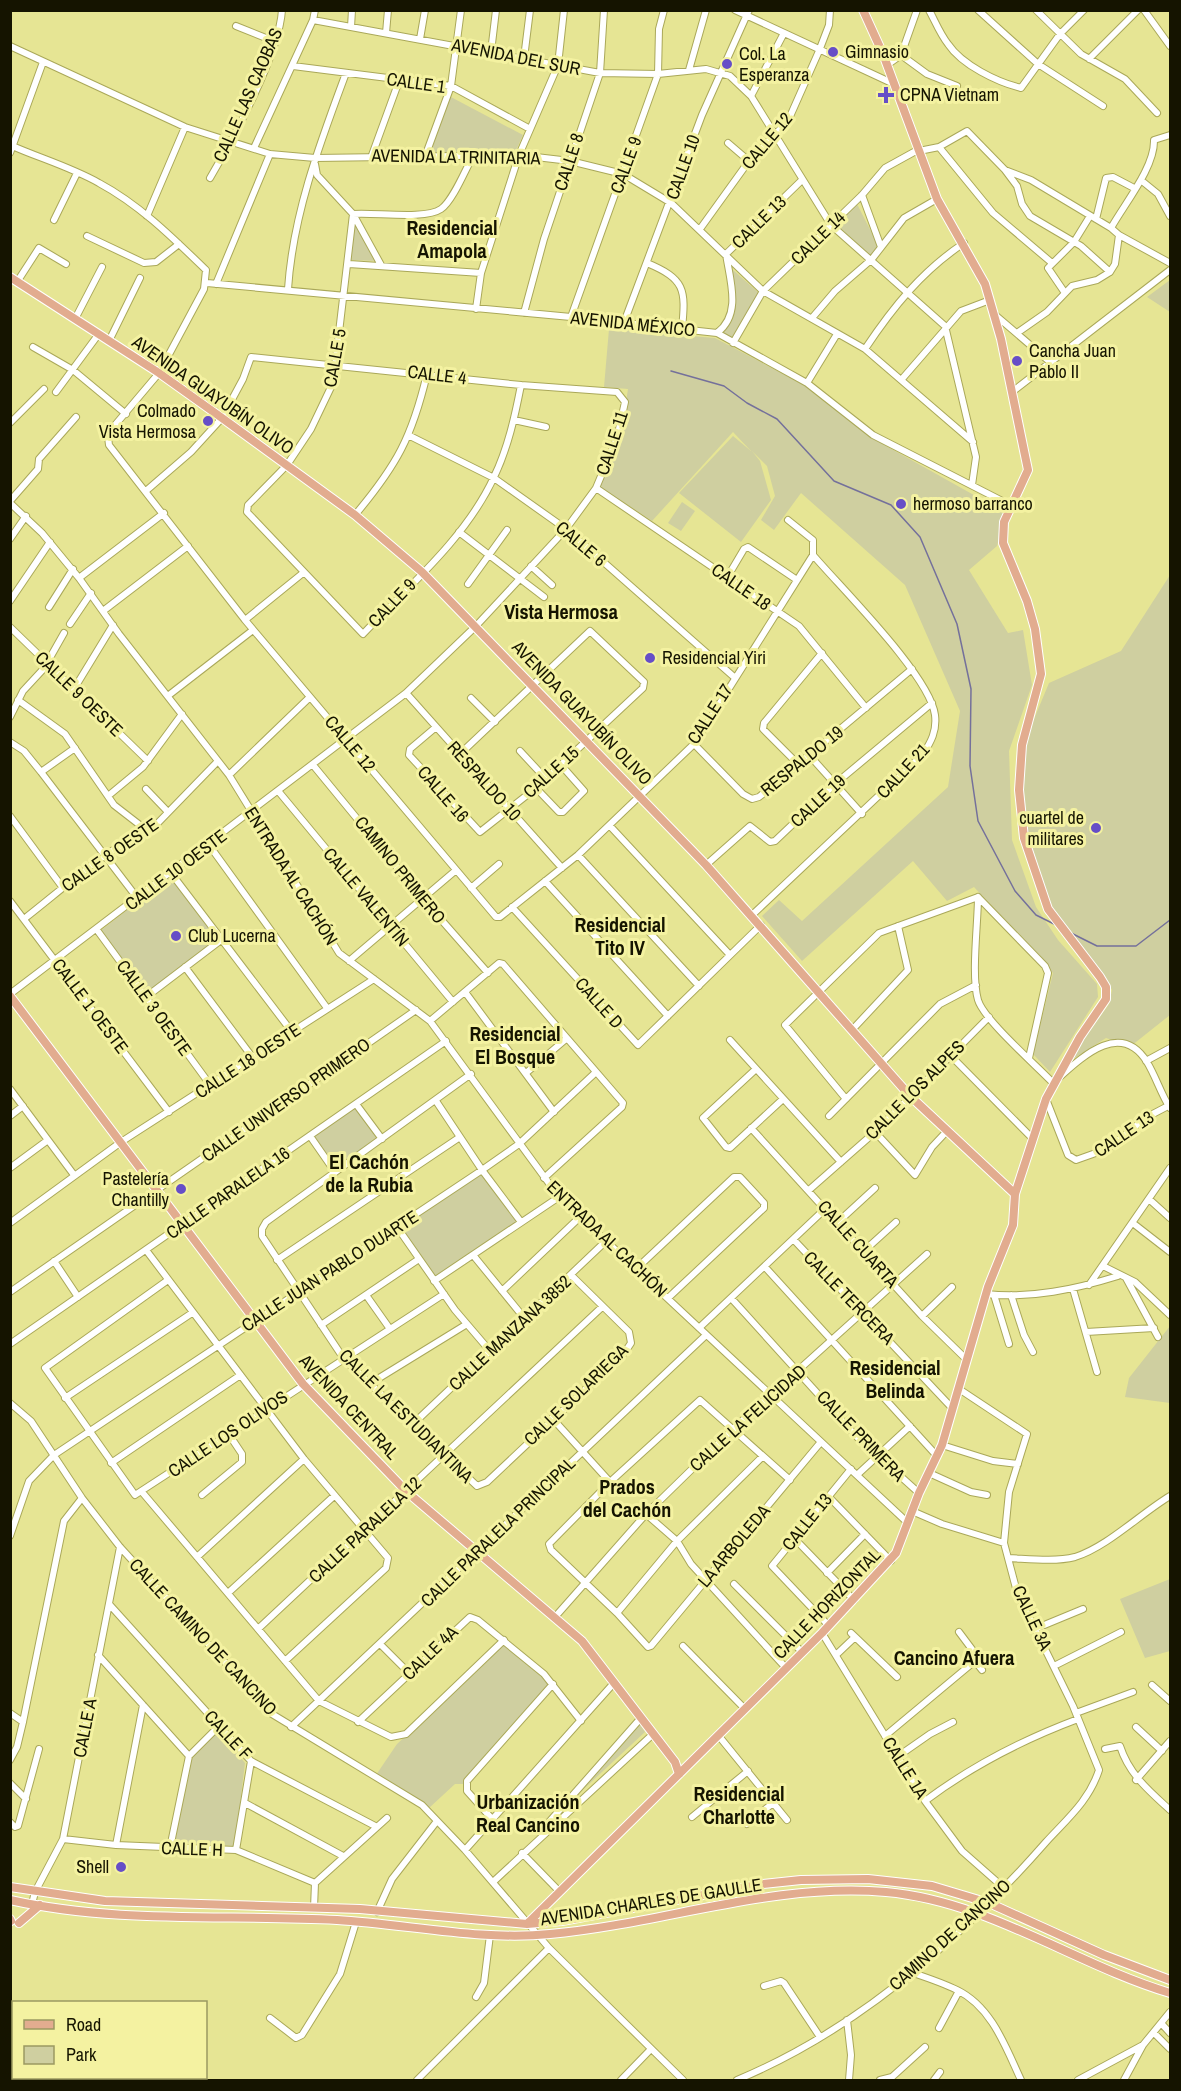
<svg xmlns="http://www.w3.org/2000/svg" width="1181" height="2091" viewBox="0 0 1181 2091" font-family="'Archivo Narrow',sans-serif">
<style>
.green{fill:#cfcfa0}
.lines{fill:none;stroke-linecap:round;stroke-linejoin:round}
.stream{stroke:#74709b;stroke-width:1.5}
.minor-casing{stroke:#aaa859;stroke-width:8}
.major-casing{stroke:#fff;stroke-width:10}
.minor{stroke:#fff;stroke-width:6}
.major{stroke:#e2ac8f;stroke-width:8}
.poi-dot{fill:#664ec7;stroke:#f4f2a1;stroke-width:2}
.labels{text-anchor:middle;stroke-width:6;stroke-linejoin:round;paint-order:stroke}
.poi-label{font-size:18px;fill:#151400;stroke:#f4f2a1;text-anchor:start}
.street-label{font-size:18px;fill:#151400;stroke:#f4f2a1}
.neighbourhood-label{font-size:20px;font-weight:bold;fill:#151400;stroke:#f4f2a1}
</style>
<rect width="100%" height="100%" fill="#e6e594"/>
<path class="green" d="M449 96 523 135 513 157 429 156Z
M857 204 879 247 868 261 832 227Z
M355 220 379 261 351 260Z
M724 262 759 293 732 341 717 335C745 314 732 290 724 262Z
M1170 280V312L1147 297Z
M609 329 715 338 806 386 872 438 1006 513 997 546 969 570 1008 633 1023 630 1032 685 1009 751 1012 840 1036 907 1058 940 1097 984 1098 997 1050 1072 1033 1054 1053 973 974 887 947 901 913 861 802 961 762 916 779 900 802 921 948 787 960 711 905 585 801 493 774 530 761 520 775 496 767 466 752 451 760 461 771 500 741 542 679 493 733 436 751 451 733 432 652 521 600 487 621 434 628 389 604 387Z
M682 502 695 511 681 531 668 523Z
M1170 575V1015L1131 1046 1106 1038 1067 1063 1109 1004 1112 990 1104 975 1067 935 1049 910 1025 839 1021 794 1024 743 1049 683 1121 651Z
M171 876 217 940 147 994 100 931Z
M357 1106 379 1137 335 1169 313 1137Z
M480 1173 517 1222 435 1278 400 1227Z
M1170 1326V1403L1125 1397 1129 1378Z
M1170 1579V1651L1145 1658 1120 1599Z
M504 1644 544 1675 552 1686 463 1784H455L429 1808 376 1775 397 1744Z
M637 1720 645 1732 545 1825Z
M218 1731 245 1763 235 1846 175 1843 190 1760Z"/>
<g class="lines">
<path class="stream" d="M671 371 724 386 747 403 777 419 834 481 891 505 920 537 957 624 971 689 970 766 978 821 1015 891 1036 915 1056 925
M1071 933 1097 946H1136L1170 920"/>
<defs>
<path id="minor" d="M735 10 894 84
M929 10C935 21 940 34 948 44 962 65 997 82 1021 88L1060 34 1084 10
M978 10 1038 64 1103 106
M1036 10 1081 54 1125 79 1157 113
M1144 10 1170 46
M313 20 600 73 658 74 706 69 730 76 751 96 831 225 945 326 976 457 972 485
M236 26 276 42
M351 27 352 10
M386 33 388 10
M420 39 425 10
M10 46 185 127 270 154 315 158 519 155 570 161 623 174 671 203 763 291 865 349 973 442
M491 52 496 10
M901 55 927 74 957 86
M524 58 530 10
M1089 59 1138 10
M887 65 901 55 917 10
M293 66 451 86 530 129
M689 70 706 10
M751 96 784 33
M728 143 749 161
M10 145C39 158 71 167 99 183 140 205 173 238 206 270L204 289 159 373 110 431 108 437 109 445 245 620 496 917H500L578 855 694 744 813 555V540L788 520
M939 147 993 213 1052 263
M254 148 313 20 315 10
M10 153 43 62
M426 154 451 86 461 10
M474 154C466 168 453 201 441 209 425 220 374 212 353 214L333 383 311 429 287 465 248 505 247 512 363 634C408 587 466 538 494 477 508 448 515 416 521 385
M372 155 399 81
M315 164 317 175 353 214 381 265
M1005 170 1017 186 1022 204 1030 216 1081 246 1110 272
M210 178C233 139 279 55 282 10
M1142 181 1158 194 1170 216
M862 195 881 247
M147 216 185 127
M1096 219 1106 178 1113 177 1134 188
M54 220 77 173
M1111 228C1125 203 1155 167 1154 140L1170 135
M700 229 749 161 788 121 819 51 829 25 830 10
M87 236 144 263 156 262 179 244
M647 263C685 279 686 289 682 329
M349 264 481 273
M17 282 39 248 66 264
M207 283 571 317 717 333 807 383 873 435 1012 506
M216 284 270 154
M288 289C293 214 320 143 346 73
M1065 293 1048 268 1074 242 1090 216
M476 309 481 273 519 155 558 65 564 10
M524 313 544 239 600 73 604 10
M994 314 1050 362
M571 317 658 74 659 29 664 10
M812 318 835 291 872 259 904 218 937 199
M75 319 102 267
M623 325 702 115 749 10
M717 333C742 314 730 281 726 254L802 180
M1017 333 1047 312 1072 286 1097 280 1110 272 1115 264 1119 235
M109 341 140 278
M733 343 763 291 862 195 885 168 914 152 939 147 967 131 1005 170 1031 180 1111 228 1119 235 1170 263
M33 347 73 370 126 414
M865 349C893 307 922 271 964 243
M902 379 961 311 990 300
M807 383 837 334
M56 392 98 335
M1012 392 1170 270
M514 420 546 427
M10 423 44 389
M410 436 494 478 566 529 734 677
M596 488 799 626 866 708
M10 501 38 469 39 459 76 417
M10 503 42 533 79 578 119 634 229 775 339 953 430 1021 559 1197 908 1523
M355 515C397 465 412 437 427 374
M459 532 544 597
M10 539 26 516
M531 566 552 585
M728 576 744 549 748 547 797 580
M79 578 164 513
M468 584 507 530
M10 601 50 542
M49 607 73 569
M103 611 188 546
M245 620 303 573
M70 624 91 593
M10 627 148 761
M47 663 64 633
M74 689 113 625
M406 693 562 868
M169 695 253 630
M471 698 495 722
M18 700 65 734 114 805 145 829
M10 717 23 691 48 664
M436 727 410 749 409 755 480 832 536 788 643 688 644 682 590 631 461 753
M10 742 24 751 41 772 138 899
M694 744 743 794 752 799 759 797 912 669
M520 751 546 779
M810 756 862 814
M313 765 423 899 488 973
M799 765 763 729 764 723 822 653
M41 772 75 748
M229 775 310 697
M536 788 559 812H563L584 791 561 765
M146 789 168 812
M279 792 453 1002
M108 796 143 767 182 714
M10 816 63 888
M610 826 730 955
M209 845 327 1008
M578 855 699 986
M706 865 750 826 770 842 775 841 835 784 932 703
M171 873 292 1032
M545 881 668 1016
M471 888 499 864
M978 897C978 923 971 976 978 1000 984 1020 1036 1065 1053 1083 1077 1062 1119 1017 1147 1062 1156 1077 1161 1094 1170 1108
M978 897 1045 966 1048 973 1029 1058
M10 901 169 1112
M512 907 638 1045 761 925
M751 916 923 754C931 742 937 731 935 715 930 676 842 589 813 555
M24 919C65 887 107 848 153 828L218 761
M97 930 211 1086
M349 961 455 871
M185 967 253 1058
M465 992 554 1112
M10 994 406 693 476 626 566 529 596 488 617 438 625 402 617 392 521 385 251 357 243 379 222 418 191 452 147 490
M146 997 221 940
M430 1021 499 963 503 964 623 1103 622 1107 544 1178
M852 1030 908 970 898 926
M730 1040 841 1162
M950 1055 1032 1138
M1146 1061 1170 1048
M756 1069 703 1118 726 1147 730 1148 783 1099
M526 1073 566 1039
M471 1074 266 1222 262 1229V1236L344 1359 477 1486 487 1482 625 1352 631 1343 629 1332 571 1275
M10 1089 74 1175
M846 1099 785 1025 879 933 978 897
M1046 1099 1068 1155 1076 1160 1107 1149 1147 1117 1168 1106
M436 1101 482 1170 521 1222
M356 1104 382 1139
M10 1116 23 1106
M829 1116 940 1004 976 985
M751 1128 922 1316 966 1359
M875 1132 915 1175 932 1147 947 1131
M310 1136 335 1172
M10 1168 48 1140
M809 1190 875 1132 989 1017
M1150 1200 1170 1218
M838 1222 875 1188
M10 1223 121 1142 374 979
M1134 1224 1170 1252
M397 1227 455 1310 490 1351
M794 1240 953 1409
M146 1250 304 1459 388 1558 386 1568 285 1661
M864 1251 896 1222
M473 1255 525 1319
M277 1260 460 1137
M54 1261 78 1297
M1103 1266 1135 1282 1170 1315
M765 1267 937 1456
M637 1268 734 1177H740L764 1203V1208L668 1298
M1126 1278 1158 1337
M168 1280 45 1368 135 1495 444 1294
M434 1281 559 1197
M1089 1285 1170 1168
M1073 1289 1097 1372
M502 1291 580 1217
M10 1292 416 1010
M986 1294C1031 1299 1076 1289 1118 1276
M366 1295 390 1329
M994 1295 1009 1344
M1011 1295 1024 1335 1033 1352
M731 1298 857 1437 919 1493
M922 1316 952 1287
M321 1325 419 1259
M699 1328 825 1209
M1086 1332 1154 1328
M10 1344 446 1041
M371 1383 467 1324
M65 1398 192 1313
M10 1403 31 1421 82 1498 120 1547 272 1714 422 1805 465 1850 549 1948 417 2080
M552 1418 610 1482
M413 1424 606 1241
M942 1445 993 1461 1018 1464
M111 1463 239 1376
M929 1473 971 1492 987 1495
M858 1474 910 1426
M790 1480 700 1400 610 1482 549 1544 551 1550 617 1613 648 1647 651 1646C707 1578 764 1511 820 1443
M142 1492 319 1701 391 1737 406 1734 504 1640
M202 1495 242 1462V1454L228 1433
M828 1496 891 1561
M912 1511 942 1524 1004 1543
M646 1514 677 1541 691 1564 786 1668
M10 1536 29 1481 54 1455 482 1170 519 1144 595 1073
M794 1538 854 1600
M197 1557 304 1459
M1009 1558C1030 1559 1055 1562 1075 1557 1107 1547 1140 1514 1170 1496
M827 1573 865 1534
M734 1584 802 1652
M228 1593 334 1496
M109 1604 251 1761 377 1827
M617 1613 677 1541 763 1456
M555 1617 646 1514 733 1429 927 1254
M829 1626 772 1566 851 1469
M1037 1628 1083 1609
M258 1629 602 1307
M959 1632 977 1656 975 1661
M822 1633 925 1801 962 1851 1004 1888
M851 1633 897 1677
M380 1644 409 1673
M683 1646 744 1708
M98 1655 189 1756
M836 1655 855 1637
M1054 1666 1121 1632
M1152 1685 1170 1701
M10 1713 23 1722
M1076 1713 1133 1692
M358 1722 470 1617 478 1620 544 1674 581 1721
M291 1727 705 1336
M1136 1727 1162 1751
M718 1735 787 1820
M885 1736 975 1661 982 1670
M1105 1749 1120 1746C1129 1774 1148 1790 1170 1810
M897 1757 930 1734 953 1722
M10 1760 17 1747 23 1722 64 1521 82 1498
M1136 1780 1170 1741
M10 1783 26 1799
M925 1801C973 1765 1022 1740 1078 1719
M245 1803 343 1856
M692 1817 748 1771
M493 1820 467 1791V1781L553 1684
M10 1822 15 1827 18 1826 39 1749
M747 1824 773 1803
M542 1830 640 1719
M63 1839 116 1845 236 1850 315 1883
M116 1845 143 1705
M170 1848 189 1756 219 1726
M236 1850 251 1761
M465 1850 613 1684
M522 1853 558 1890
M493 1882 652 1735
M32 1904 35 1892 63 1839 120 1547
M314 1908 315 1883 387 1818
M377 1912 392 1879 437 1821
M549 1948 683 2080
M913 1973C928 1978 943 1983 957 1990 992 2007 1006 2048 1021 2080
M764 1986 781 1981 784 1983 820 2037
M476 1997 484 1983 490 1935
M270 2018 296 2038 302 2035 340 1974 356 1922
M847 2020 851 2055 849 2080
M1161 2023 1170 2033
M939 2028 959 1991
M1154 2033 1170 2049
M621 2080 651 2049
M737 2080C857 2030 960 1940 1046 1842 1067 1819 1089 1801 1099 1770L1073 1706 1017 1592 1004 1543 1009 1492 1027 1434 959 1389
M880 2080 892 2077 925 2047
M934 2080 940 2072
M1078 2080 1143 2045
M1124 2080 1143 2045 1170 2012"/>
<path id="major" d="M10 277 159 373 222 418 355 515 422 572 706 865 910 1096 1015 1194
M10 996 303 1384 407 1492 582 1641 675 1762 679 1774
M10 1887 105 1901 360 1909 527 1924 562 1921 763 1884 801 1880 868 1879 932 1886 989 1903 1104 1955 1170 1980
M10 1900C118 1924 227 1914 337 1920 407 1924 480 1941 550 1934 662 1924 773 1882 886 1892 988 1901 1074 1964 1170 1993
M10 1919 11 1921
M19 1923 40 1905
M527 1924 822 1633 896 1553 919 1493 942 1445 988 1287 1013 1225 1015 1194 1046 1099 1080 1037 1106 999V987L1100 977 1048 909 1024 838 1019 790 1022 745 1041 674 1035 629 1027 601 1003 543 1004 522 1028 470 1001 339 985 284 937 199 883 54 863 10"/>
</defs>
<use href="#minor" class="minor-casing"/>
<use href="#major" class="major-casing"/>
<use href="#minor" class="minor"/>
<use href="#major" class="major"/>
</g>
<g class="poi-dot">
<circle cx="833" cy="52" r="6"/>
<circle cx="727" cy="64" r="6"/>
<path d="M883 86h6v6h6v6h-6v6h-6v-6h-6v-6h6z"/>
<circle cx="1017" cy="361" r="6"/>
<circle cx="208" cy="421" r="6"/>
<circle cx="901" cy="504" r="6"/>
<circle cx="650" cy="658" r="6"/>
<circle cx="1096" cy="828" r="6"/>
<circle cx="176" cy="936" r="6"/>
<circle cx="181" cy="1189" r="6"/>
<circle cx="121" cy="1867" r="6"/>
</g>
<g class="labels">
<g class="poi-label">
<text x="845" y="58">Gimnasio</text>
<text x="739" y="60">Col. La<tspan x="739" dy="21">Esperanza</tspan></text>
<text x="900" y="101">CPNA Vietnam</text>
<text x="1029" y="357">Cancha Juan<tspan x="1029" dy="21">Pablo II</tspan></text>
<text x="196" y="417" text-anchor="end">Colmado<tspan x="196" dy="21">Vista Hermosa</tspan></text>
<text x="913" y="510">hermoso barranco</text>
<text x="662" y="664">Residencial Yiri</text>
<text x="1084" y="824" text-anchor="end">cuartel de<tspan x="1084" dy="21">militares</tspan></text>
<text x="188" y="942">Club Lucerna</text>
<text x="169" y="1185" text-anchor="end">Pastelería<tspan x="169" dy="21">Chantilly</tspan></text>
<text x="109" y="1873" text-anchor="end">Shell</text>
</g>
<g class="street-label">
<text transform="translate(516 57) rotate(11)" y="6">AVENIDA DEL SUR</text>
<text transform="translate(416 83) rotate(8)" y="6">CALLE 1</text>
<text transform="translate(248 95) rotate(-66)" y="6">CALLE LAS CAOBAS</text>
<text transform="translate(767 141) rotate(-50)" y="6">CALLE 12</text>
<text transform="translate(456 157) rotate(1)" y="6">AVENIDA LA TRINITARIA</text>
<text transform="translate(569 162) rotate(-72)" y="6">CALLE 8</text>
<text transform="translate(626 165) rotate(-70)" y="6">CALLE 9</text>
<text transform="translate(683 167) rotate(-70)" y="6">CALLE 10</text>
<text transform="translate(759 222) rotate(-44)" y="6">CALLE 13</text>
<text transform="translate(818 238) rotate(-44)" y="6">CALLE 14</text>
<text transform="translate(633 324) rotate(6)" y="6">AVENIDA MÉXICO</text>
<text transform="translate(335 358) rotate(-80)" y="6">CALLE 5</text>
<text transform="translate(437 375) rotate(7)" y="6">CALLE 4</text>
<text transform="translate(213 395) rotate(35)" y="6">AVENIDA GUAYUBÍN OLIVO</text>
<text transform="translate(612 443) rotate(-72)" y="6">CALLE 11</text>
<text transform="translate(581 544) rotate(40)" y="6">CALLE 6</text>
<text transform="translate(741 587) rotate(35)" y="6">CALLE 18</text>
<text transform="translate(392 603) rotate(-46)" y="6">CALLE 9</text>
<text transform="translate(79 694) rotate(44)" y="6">CALLE 9 OESTE</text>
<text transform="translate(582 713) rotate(46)" y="6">AVENIDA GUAYUBÍN OLIVO</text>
<text transform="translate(710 714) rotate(-57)" y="6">CALLE 17</text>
<text transform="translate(350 744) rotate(50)" y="6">CALLE 12</text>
<text transform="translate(802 761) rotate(-39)" y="6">RESPALDO 19</text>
<text transform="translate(903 771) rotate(-47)" y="6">CALLE 21</text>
<text transform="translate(551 772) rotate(-42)" y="6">CALLE 15</text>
<text transform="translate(484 781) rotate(48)" y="6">RESPALDO 10</text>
<text transform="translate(443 794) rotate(49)" y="6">CALLE 16</text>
<text transform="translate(818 801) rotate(-43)" y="6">CALLE 19</text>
<text transform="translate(110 855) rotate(-35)" y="6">CALLE 8 OESTE</text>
<text transform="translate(176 870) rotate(-37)" y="6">CALLE 10 OESTE</text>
<text transform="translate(400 870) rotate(51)" y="6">CAMINO PRIMERO</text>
<text transform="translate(291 876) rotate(58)" y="6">ENTRADA AL CACHÓN</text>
<text transform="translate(366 897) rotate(50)" y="6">CALLE VALENTÍN</text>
<text transform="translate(599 1003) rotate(48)" y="6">CALLE D</text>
<text transform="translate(90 1006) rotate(53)" y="6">CALLE 1 OESTE</text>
<text transform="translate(154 1008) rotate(54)" y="6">CALLE 3 OESTE</text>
<text transform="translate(248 1061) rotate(-33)" y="6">CALLE 18 OESTE</text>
<text transform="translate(915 1090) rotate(-45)" y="6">CALLE LOS ALPES</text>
<text transform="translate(286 1100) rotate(-35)" y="6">CALLE UNIVERSO PRIMERO</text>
<text transform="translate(1124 1134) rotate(-34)" y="6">CALLE 13</text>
<text transform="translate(228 1193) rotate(-35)" y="6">CALLE PARALELA 16</text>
<text transform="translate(607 1239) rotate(44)" y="6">ENTRADA AL CACHÓN</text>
<text transform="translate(858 1244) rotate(48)" y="6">CALLE CUARTA</text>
<text transform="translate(330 1271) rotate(-33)" y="6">CALLE JUAN PABLO DUARTE</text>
<text transform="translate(849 1298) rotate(46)" y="6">CALLE TERCERA</text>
<text transform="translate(510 1333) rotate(-43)" y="6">CALLE MANZANA 3852</text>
<text transform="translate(576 1395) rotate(-44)" y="6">CALLE SOLARIEGA</text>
<text transform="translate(349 1407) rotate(47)" y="6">AVENIDA CENTRAL</text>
<text transform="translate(406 1416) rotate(45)" y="6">CALLE LA ESTUDIANTINA</text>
<text transform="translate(748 1418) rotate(-42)" y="6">CALLE LA FELICIDAD</text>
<text transform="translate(228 1434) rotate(-34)" y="6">CALLE LOS OLIVOS</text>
<text transform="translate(861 1436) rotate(46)" y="6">CALLE PRIMERA</text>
<text transform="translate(807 1522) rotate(-51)" y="6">CALLE 13</text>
<text transform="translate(365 1530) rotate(-43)" y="6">CALLE PARALELA 12</text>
<text transform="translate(498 1532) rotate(-44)" y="6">CALLE PARALELA PRINCIPAL</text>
<text transform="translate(734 1546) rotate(-50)" y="6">LA ARBOLEDA</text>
<text transform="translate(827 1604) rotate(-46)" y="6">CALLE HORIZONTAL</text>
<text transform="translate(1032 1618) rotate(65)" y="6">CALLE 3A</text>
<text transform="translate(203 1637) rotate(47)" y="6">CALLE CAMINO DE CANCINO</text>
<text transform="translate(430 1653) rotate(-44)" y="6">CALLE 4A</text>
<text transform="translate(85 1728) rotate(-79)" y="6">CALLE A</text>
<text transform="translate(228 1735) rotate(47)" y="6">CALLE F</text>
<text transform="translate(905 1768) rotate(58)" y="6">CALLE 1A</text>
<text transform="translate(192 1849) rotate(2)" y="6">CALLE H</text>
<text transform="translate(651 1902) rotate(-9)" y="6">AVENIDA CHARLES DE GAULLE</text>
<text transform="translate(950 1935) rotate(-42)" y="6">CAMINO DE CANCINO</text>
</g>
<g class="neighbourhood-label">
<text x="452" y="235">Residencial<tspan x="452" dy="23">Amapola</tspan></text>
<text x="561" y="619">Vista Hermosa</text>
<text x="620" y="932">Residencial<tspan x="620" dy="23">Tito IV</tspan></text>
<text x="515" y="1041">Residencial<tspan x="515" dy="23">El Bosque</tspan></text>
<text x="369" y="1169">El Cachón<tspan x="369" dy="23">de la Rubia</tspan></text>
<text x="895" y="1375">Residencial<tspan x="895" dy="23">Belinda</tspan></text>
<text x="627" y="1494">Prados<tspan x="627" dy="23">del Cachón</tspan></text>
<text x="954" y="1665">Cancino Afuera</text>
<text x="739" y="1801">Residencial<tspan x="739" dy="23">Charlotte</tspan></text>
<text x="528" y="1809">Urbanización<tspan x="528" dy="23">Real Cancino</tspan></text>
</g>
</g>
<rect width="1181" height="2091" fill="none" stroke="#151400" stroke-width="24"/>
<rect x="12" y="2001" width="195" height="78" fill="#f4f2a1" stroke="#9b9961" stroke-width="1.5"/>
<rect x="24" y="2020" width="30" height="9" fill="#e2ac8f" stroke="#9b9961" stroke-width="1.5"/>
<text x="66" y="2031" font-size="18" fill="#151400">Road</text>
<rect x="24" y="2046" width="30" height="18" fill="#cfcfa0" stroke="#9b9961" stroke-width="1.5"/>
<text x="66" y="2061" font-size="18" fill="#151400">Park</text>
</svg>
